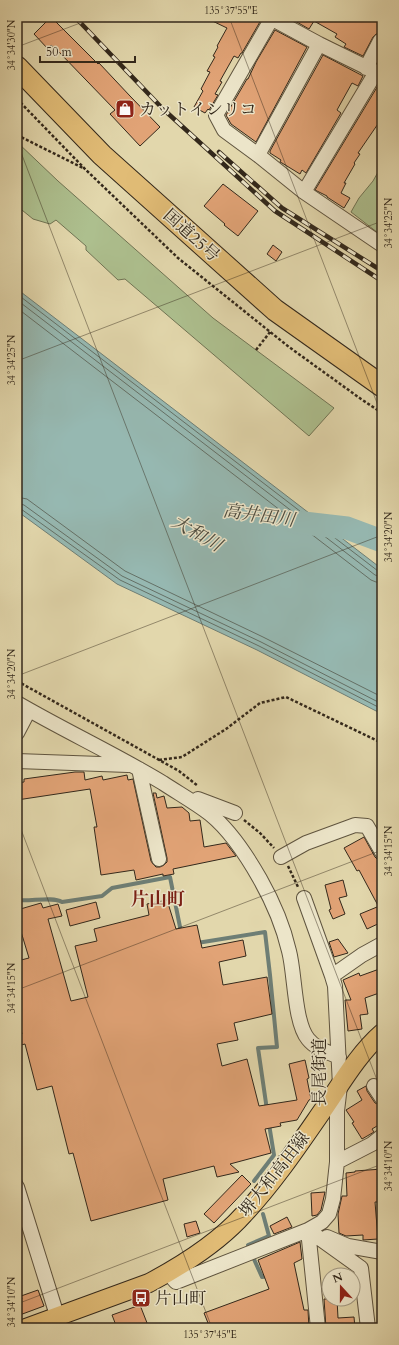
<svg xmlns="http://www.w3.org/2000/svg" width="399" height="1345" viewBox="0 0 399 1345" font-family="Cardo,'Noto Serif JP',serif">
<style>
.green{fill:#adbf8e;stroke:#707454}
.water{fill:#96b8b1;stroke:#6e7e75}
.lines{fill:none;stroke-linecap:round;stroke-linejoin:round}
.shore{stroke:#647066;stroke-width:1}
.stream{stroke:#6e7e75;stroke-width:4}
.river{stroke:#96b8b1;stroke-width:23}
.building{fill:#e1a376;stroke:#33281b}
.minor-casing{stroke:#5f543f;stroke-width:16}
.major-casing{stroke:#33281b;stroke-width:20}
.highway-casing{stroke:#33281b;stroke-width:23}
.path{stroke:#33281b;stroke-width:2.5;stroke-dasharray:3 2;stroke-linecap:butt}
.minor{stroke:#ece5c9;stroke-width:14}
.major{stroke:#e1bc76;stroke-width:18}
.highway{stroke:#e1bc76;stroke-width:21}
.rail-casing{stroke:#33281b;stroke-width:4.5}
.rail{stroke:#ece5c9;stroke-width:3;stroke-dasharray:9;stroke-linecap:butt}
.ticks{fill:none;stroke:#33281b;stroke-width:1;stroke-opacity:0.45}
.labels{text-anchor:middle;stroke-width:3;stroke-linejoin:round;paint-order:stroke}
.poi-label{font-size:17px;fill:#33281b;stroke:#ece5c9;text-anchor:start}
.street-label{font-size:17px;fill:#33281b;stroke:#ece5c9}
.water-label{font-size:18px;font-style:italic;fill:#4c4c40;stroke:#ece5c9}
.neighbourhood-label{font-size:18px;font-weight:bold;fill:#7a1f14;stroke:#ece5c9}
.neatline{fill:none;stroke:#33281b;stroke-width:1.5}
.ticks-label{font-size:10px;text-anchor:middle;fill:#33281b}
</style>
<rect width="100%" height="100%" fill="#e2d7ac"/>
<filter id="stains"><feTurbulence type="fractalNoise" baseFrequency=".005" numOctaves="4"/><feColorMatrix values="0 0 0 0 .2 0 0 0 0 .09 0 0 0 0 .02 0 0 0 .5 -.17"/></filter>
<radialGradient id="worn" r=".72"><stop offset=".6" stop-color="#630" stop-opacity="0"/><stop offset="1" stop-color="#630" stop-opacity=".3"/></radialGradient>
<path class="green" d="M17 142 58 181 213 318 334 408 309 436 125 279 118 280 86 250V246L56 220 50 224 33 219 17 206Z
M382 165V236L351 212 359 198 373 181Z"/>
<path class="water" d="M17 289 382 569V714L257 650 117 584 17 511Z"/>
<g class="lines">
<path class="shore" d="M17 294 378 571 382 572
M17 300 375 575 382 577
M17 308 371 580 376 582 382 583
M17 497 27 499 125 571 263 637 382 697
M17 503 24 505 122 576 261 642 382 704
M17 508 21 509 120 580 259 646 382 709"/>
<path class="stream" d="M17 900C30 902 52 896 62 902L102 896 112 888 170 877 181 932
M197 943 265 932 270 975 277 1047 258 1048 267 1110
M17 1169 22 1186
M254 1181 274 1155 269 1124
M248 1245 269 1236 263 1214
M253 1257 262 1277 269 1276"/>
<path class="river" d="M295 522 347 528 382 541"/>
</g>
<path class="building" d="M51 17 98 64 99 63 130 96 160 127 140 146 110 114 115 110 58 51 51 45 48 49 34 34Z
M204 17H256L261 20 242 53H241L238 58 234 56 220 81 222 82 215 94 218 95 209 110 208 109 205 113 194 107 203 91 201 89 210 72 207 71 215 57 213 56 218 47 217 46 227 28Z
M297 17H372L382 23V33L376 34 373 37 363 56 344 47 346 44 335 37 337 34 314 21 309 29 295 21Z
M275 30 307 47 256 142 231 124 226 115 247 79H248L256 62Z
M323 55 363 76 358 86 352 83 337 110 341 113 306 173 302 170 300 174 282 163 280 162 281 160 270 153V151Z
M382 79V118L358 153 360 154 354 163 355 164 344 183H346L341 193 350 198 344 208 327 197V196L315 190Z
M223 184 258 211 238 236 224 225 225 224 204 206Z
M273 245 282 252 276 261 267 254Z
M75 772H84L85 780 102 776 103 780 127 775 128 780 133 779 151 861 153 864 156 867H160L164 865 167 862V858L153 793H156L157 798 164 796 167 808 182 807 189 813 190 821 200 820 204 847 226 843 236 856 173 869 174 874 163 876V874L136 880 134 870 101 875 94 827H97L90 789 17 800V783L24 782V779Z
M364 837 375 857 378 860H382V913L359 870 357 871 344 848Z
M343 880 347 896 339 898 345 914 333 919 329 910 331 909 325 885Z
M167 900 176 929 197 925 202 948 243 940 246 956 219 962 223 985 267 977 272 1014 234 1023 238 1040 217 1044 222 1066 247 1059 259 1106 297 1100 289 1064 305 1060 309 1078 307 1079 311 1099 309 1100 297 1120 280 1123 281 1126 265 1129 271 1153 230 1164 239 1172 217 1177 214 1166 163 1179 168 1200 91 1221 73 1153 69 1154 52 1086 37 1090 25 1044 17 1046V1035L22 1034 17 1014V961L29 958 19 925 17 926V910L41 903 43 908 58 904 62 916 48 919 71 1001 88 997 75 946 97 941 94 929 149 915 147 904Z
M96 902 100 918 70 926 66 910Z
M377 907 382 917V922L367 929 360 914Z
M338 939 348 953 334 957 329 942Z
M382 968V992L365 998 368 1014 360 1015 362 1029 348 1031 345 1000H351L343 980 359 973 360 976Z
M366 1086 367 1091 375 1103 382 1106V1123L372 1129 374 1132 362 1139 352 1123 354 1122 346 1110 362 1100 357 1091Z
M382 1169V1186H380L382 1202H375L378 1239 363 1240V1235L346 1236 339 1233 338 1214 342 1196H347L346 1173 355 1172V1171Z
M242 1175 251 1184 214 1223 204 1214Z
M325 1192 321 1210 317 1215 312 1216 311 1193Z
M287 1217 292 1227 274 1234 270 1226Z
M196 1221 200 1233 187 1237 184 1224Z
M300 1242 302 1259 294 1263 304 1310H308L309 1328H210L204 1313 269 1289 258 1260Z
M38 1290 44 1306 17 1316V1300L22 1299 21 1296Z
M324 1299H337L338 1318 354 1317 355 1328H326Z
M140 1305 149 1328H117L112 1315Z"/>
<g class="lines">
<defs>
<path id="minor" d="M269 17 319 44 376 72 304 192
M272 18 216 115 224 130 258 155 304 192 382 245
M366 68 380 41
M258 155 319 44
M17 703C65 731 115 754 163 783 178 793 196 803 210 814 231 831 247 856 260 879 273 902 283 925 289 951 295 973 294 1022 308 1039 316 1049 328 1052 339 1057
M17 733 29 710
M17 761 128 765
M139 769 159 859
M198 799 235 813
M281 857 306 843 355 825 367 826 382 852
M304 898 332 976
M374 1086 382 1098
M337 1162 372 1144 382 1136
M17 1187 55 1309 59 1328
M308 1230 361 1268 368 1328
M308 1230 318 1328
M327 1237 348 1246 382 1252
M168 1273 176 1282 308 1230 322 1222 329 1214 333 1199 337 1162V1111L340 1086 335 986 332 976 362 955 382 944"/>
<path id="major" d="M26 1328 149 1283C183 1265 218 1243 244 1214 274 1182 298 1146 323 1110 341 1084 358 1054 382 1033"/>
<path id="highway" d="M17 67 102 155 275 310 382 386"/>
</defs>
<use href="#minor" class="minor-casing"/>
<use href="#major" class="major-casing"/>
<use href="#highway" class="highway-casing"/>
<path class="path" d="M17 99 86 170 178 258 289 347 361 399 382 413
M17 135 83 168
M256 350 270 332
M17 681 179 771 198 786
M159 760 182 757 226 729 260 703 286 697 382 743
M244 820 260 833 274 848
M288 866 298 887"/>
<use href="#minor" class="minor"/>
<use href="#major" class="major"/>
<use href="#highway" class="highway"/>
<defs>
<path id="rail" d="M75 17 162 108 275 211 382 281
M219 152 282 208 382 271"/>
</defs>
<use href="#rail" class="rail-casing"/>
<use href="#rail" class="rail"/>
</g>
<path class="ticks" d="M229 17 382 416M17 47 96 17M17 142 382 1093M17 361 382 221M17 676 382 535M17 819 212 1328M17 990 382 850M17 1304 382 1164"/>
<defs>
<symbol id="shop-square" viewBox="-11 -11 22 22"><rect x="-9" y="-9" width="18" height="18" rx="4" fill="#8f2418" stroke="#ece5c9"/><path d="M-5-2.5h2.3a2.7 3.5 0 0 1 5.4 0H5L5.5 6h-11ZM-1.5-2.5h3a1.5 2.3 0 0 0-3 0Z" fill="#fff"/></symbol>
<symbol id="bus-square" viewBox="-11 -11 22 22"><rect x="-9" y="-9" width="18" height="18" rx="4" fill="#8f2418" stroke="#ece5c9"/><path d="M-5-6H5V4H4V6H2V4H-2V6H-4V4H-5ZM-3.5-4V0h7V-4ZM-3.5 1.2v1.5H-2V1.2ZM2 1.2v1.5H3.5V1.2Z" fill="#fff"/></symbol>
</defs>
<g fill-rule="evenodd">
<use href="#shop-square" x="114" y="98" width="22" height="22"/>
<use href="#bus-square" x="130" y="1287" width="22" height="22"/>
</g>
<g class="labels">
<g class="poi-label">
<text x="139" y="115">カットインリコ</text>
<text x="155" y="1304">片山町</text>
</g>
<g class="street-label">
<text transform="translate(192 235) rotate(42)" y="6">国道25号</text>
<text transform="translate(319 1072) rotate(-90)" y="6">長尾街道</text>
<text transform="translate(274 1174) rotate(-52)" y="6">堺大和高田線</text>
</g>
<g class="water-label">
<text transform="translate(259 515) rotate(8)" y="6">高井田川</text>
<text transform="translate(197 533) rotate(30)" y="6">大和川</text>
</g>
<g class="neighbourhood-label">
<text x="158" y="905">片山町</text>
</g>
</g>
<rect width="399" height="1345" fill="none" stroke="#e2d7ac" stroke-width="44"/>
<g transform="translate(341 1287) rotate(339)"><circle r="19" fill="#ece5c9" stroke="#a29983"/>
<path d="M0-3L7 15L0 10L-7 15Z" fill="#8f2418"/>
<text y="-6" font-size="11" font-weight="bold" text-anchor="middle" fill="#33281b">N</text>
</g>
<path d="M40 56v6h95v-6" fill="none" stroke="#33281b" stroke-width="2"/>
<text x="46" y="56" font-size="12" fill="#33281b" stroke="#ece5c9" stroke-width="3" paint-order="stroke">50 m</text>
<rect x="22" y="22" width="355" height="1301" class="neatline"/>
<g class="ticks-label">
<text x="231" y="14">135°37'55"E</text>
<text transform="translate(11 45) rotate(-90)" y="4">34°34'30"N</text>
<text transform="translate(388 223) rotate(-90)" y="4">34°34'25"N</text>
<text transform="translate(11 360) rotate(-90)" y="4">34°34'25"N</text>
<text transform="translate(388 537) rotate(-90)" y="4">34°34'20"N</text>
<text transform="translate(11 674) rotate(-90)" y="4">34°34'20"N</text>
<text transform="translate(388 851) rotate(-90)" y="4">34°34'15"N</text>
<text transform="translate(11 988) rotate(-90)" y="4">34°34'15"N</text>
<text transform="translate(388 1166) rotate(-90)" y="4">34°34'10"N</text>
<text transform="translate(11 1302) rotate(-90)" y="4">34°34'10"N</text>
<text x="210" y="1338">135°37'45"E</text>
</g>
<rect width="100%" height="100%" filter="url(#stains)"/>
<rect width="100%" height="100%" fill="url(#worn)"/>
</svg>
